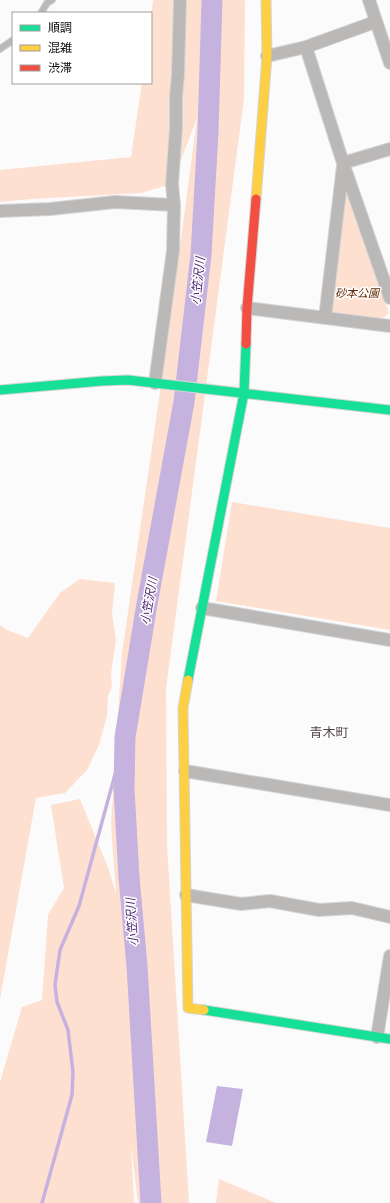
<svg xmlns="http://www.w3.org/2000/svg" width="390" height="1203" viewBox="0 0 390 1203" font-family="'Crimson Pro','Noto Sans JP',serif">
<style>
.green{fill:#fee0d1}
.water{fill:#c6b2de}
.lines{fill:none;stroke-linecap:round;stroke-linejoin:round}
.stream{stroke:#c6b2de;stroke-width:3.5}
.river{stroke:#c6b2de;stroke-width:21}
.lane-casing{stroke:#d6d5d5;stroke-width:8}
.street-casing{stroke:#d6d5d5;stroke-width:14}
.fast-casing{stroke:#d6d5d5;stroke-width:11}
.slow-casing{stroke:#d6d5d5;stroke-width:11}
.jam-casing{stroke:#d6d5d5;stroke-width:11}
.lane{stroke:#bbb8b8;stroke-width:6}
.street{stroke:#bbb8b8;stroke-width:12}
.fast{stroke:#16e098;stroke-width:9}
.slow{stroke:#ffcf43;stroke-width:9}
.jam{stroke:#f24e42;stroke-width:9}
.labels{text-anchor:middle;stroke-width:3;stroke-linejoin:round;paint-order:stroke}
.park-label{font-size:11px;font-style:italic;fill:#652800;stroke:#fff}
.water-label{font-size:12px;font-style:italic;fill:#4d2671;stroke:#fff}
.quarter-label{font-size:13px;fill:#504448;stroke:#fff}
</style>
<rect width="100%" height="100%" fill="#fcfbfb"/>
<path class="green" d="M153 0H245L244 99 166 689 167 844 189 1203H138L131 1145 134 1203H0V1082L22 1007 42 1000 48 915 64 888 51 805 80 799 109 870 116 894 111 824 122 653 169 330 197 118 172 184 141 193 32 199 0 202V170L131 157 142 83H151V17Z
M343 193 349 194 389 313 381 320 331 313Z
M232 502 390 528V630L216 601Z
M80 579 115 583 112 613 116 640 111 674 112 687 108 696 107 716 99 745 87 770 65 793 36 798 0 999V625L7 630 28 638 60 593Z
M219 1179 276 1203H216Z"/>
<path class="water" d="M217 1086 243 1089 232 1146 206 1142Z"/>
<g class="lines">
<path class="stream" d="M42 1203 72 1095 73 1072 68 1030 57 1002 55 985 60 950 79 906 125 738"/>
<path class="river" d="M151 1203 137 966 129 877 124 789 125 737 147 604 184 402 201 255 208 132 212 0"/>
<defs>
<path id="lane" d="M41 13 47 3 52 0
M0 49 13 40"/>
<path id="street" d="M369 0 390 63
M306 47 343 163 390 298
M267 56 306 47 375 22
M343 163 390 149
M0 211 50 209 115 202 174 205
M247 308 390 326
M325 318 343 166
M155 383 173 251 174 205 172 184 176 128V96L178 75 180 0
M202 608 390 640
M185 771 390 805
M186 895 241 904 270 901 319 910 352 908 390 917
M377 1037 390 956"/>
<path id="fast" d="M0 390 102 381 128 380 390 410
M188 680 244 393 246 344
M204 1010 390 1039"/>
<path id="slow" d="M256 199 267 56 266 0
M188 680 183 708 188 1008 204 1010"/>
<path id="jam" d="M246 344 247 308 256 199"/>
</defs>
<use href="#lane" class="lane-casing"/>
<use href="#street" class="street-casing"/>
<use href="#fast" class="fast-casing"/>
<use href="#slow" class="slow-casing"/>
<use href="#jam" class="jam-casing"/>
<use href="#lane" class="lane"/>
<use href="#street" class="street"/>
<use href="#fast" class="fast"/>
<use href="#slow" class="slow"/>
<use href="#jam" class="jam"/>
</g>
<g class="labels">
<g class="park-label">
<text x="357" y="297">砂本公園</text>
</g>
<g class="water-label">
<text transform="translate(198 281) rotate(-84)" y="4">小笠沢川</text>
<text transform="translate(149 601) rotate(-80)" y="4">小笠沢川</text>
<text transform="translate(132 922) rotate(-94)" y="4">小笠沢川</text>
</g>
<g class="quarter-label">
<text x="329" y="737">青木町</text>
</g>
</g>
<rect x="12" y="12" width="140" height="72" fill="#ffffff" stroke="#a09e9f"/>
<rect x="20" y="25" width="20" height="6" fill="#16e098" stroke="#a09e9f"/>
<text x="48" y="32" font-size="12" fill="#110d0e">順調</text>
<rect x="20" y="45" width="20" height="6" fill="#ffcf43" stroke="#a09e9f"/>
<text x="48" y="52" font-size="12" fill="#110d0e">混雑</text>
<rect x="20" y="65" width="20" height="6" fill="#f24e42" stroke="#a09e9f"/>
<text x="48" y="72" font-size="12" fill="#110d0e">渋滞</text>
</svg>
